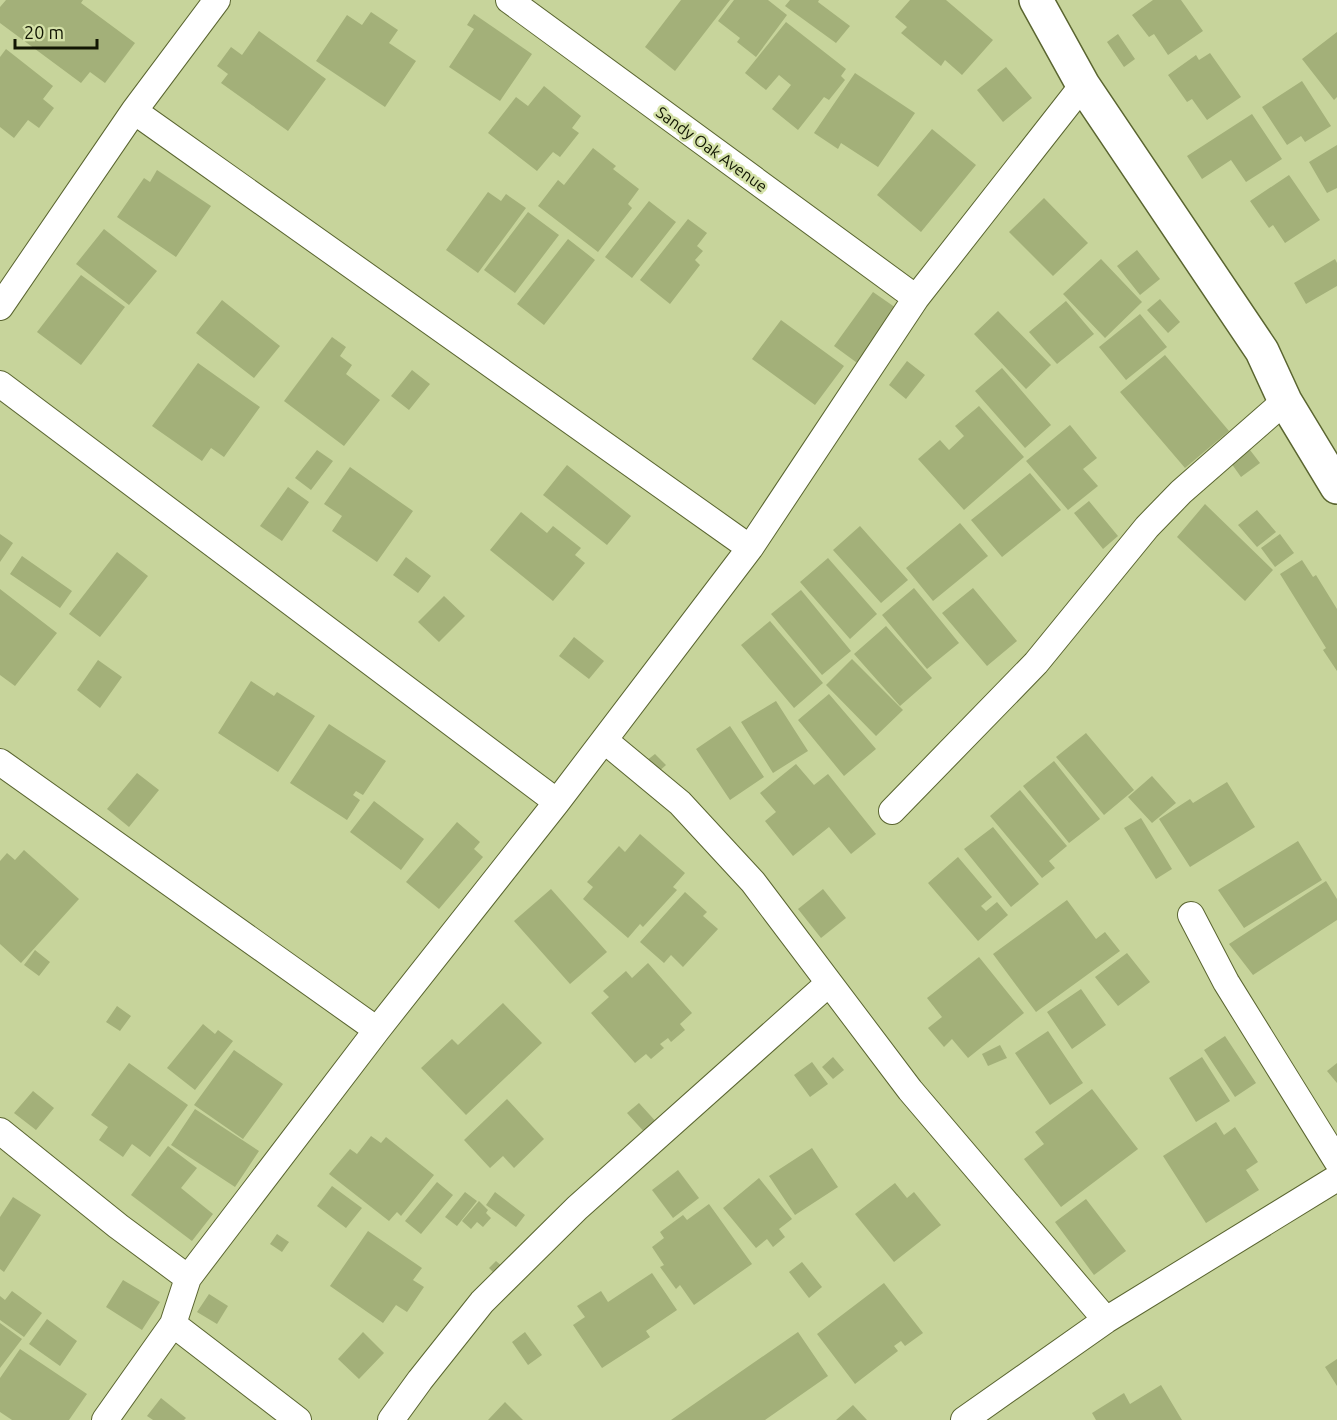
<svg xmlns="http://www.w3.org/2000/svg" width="1337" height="1420" viewBox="0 0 1337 1420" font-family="Ubuntu,sans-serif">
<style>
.building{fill:#a3b079}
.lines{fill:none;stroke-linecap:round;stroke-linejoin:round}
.street-casing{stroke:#5a6530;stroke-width:28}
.secondary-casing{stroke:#5a6530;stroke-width:36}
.street{stroke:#fff;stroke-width:26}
.secondary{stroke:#fff;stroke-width:33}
.labels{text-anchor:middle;stroke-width:5;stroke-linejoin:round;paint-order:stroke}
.street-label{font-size:16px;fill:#121603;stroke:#d4e1a8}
</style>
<rect width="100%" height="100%" fill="#c7d49b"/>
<path class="building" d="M6 0H83L81 3 135 43 105 83 90 72 81 83 0 23V7Z
M681 0H730L675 71 645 47Z
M734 0H768L787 15 756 57 737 42 740 38 718 21Z
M790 0H819L818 2 850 26 836 43 785 6Z
M910 0H946L993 40 962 75 945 60 941 66 901 33 907 27 895 17Z
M1153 0H1181L1203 31 1168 55 1154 34 1149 37 1132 15Z
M371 12 398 30 389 43 416 61 385 107 316 61 347 15 362 25Z
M474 14 532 54 500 101 449 67 474 29 467 25Z
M786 22 846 69 841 76 845 80 829 100 824 97 798 130 772 109 791 85 779 75 766 90 745 73Z
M259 31 326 79 288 131 221 83 228 74 217 66 231 47 242 55Z
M1337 32V97L1334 100 1302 59Z
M1118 34 1135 59 1124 67 1107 42Z
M6 49 53 86 43 99 54 108 39 128 28 120 14 138 0 127V57Z
M1210 53 1241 97 1207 120 1192 99 1187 102 1168 75 1196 55 1199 60Z
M1006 67 1032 98 1003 122 977 90Z
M855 73 915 113 878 167 841 143 838 149 814 133Z
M1302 81 1331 126 1305 142 1301 136 1287 145 1262 107Z
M544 86 581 116 572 128 579 133 560 157 553 152 537 171 488 133 516 97 528 106Z
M1252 114 1282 159 1246 182 1231 160 1202 179 1187 156Z
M932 129 976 165 921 232 877 195Z
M1337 145V188L1327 193 1309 162Z
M593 148 616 166 613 169 639 189 628 204 632 208 598 252 538 206 558 180 564 185Z
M157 170 211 206 176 257 117 217 144 178 150 182Z
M1289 175 1320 220 1285 243 1273 225 1269 228 1250 201Z
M488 192 501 201 506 194 526 208 478 273 446 250Z
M1044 198 1088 243 1053 276 1009 232Z
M649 201 676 222 632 278 605 257Z
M528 212 559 235 515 293 484 270Z
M688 219 707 233 697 246 703 251 695 260 700 265 670 304 640 280Z
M104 229 157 271 129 305 76 264Z
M568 239 595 260 544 325 517 304Z
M1137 250 1160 279 1140 295 1117 266Z
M1101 259 1142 302 1105 338 1063 294Z
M1335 259 1337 263V286L1306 304 1294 283Z
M81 275 125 307 81 365 37 332Z
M873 292 899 310 860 365 834 346Z
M1160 299 1180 322 1168 333 1147 310Z
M222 300 280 346 254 378 196 333Z
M1066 301 1094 334 1057 364 1029 332Z
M998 311 1051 365 1026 389 974 334Z
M1140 314 1167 347 1126 380 1099 347Z
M781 320 844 366 815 405 752 359Z
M332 337 346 347 340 356 352 365 346 374 380 400 344 446 284 401Z
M1165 355 1229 431 1185 468 1120 392Z
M907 361 925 375 906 399 889 385Z
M198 363 260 407 224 457 211 448 202 461 152 426Z
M1002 368 1051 425 1025 448 975 391Z
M412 370 430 384 409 410 391 396Z
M979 406 1024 457 964 510 918 459 940 440 949 450 964 436 955 426Z
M1070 425 1097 458 1083 469 1098 486 1068 510 1026 461Z
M317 450 333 461 311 490 295 478Z
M1250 450 1260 463 1241 477 1231 463Z
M567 465 631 516 607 545 543 495Z
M350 467 413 511 377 562 332 531 342 516 324 504Z
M1030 473 1061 510 1002 557 971 520Z
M288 487 309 502 282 541 260 526Z
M1089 501 1118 536 1103 549 1074 513Z
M1205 504 1273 570 1245 601 1177 537Z
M1257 510 1276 532 1257 547 1238 525Z
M521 512 547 533 553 526 581 548 575 555 585 563 553 601 490 550Z
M960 523 988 556 933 601 906 568Z
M860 526 908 580 881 603 833 550Z
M0 534 13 543 0 562Z
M1280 534 1294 553 1275 567 1261 548Z
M117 552 148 576 100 637 69 614Z
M22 556 72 591 60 608 10 574Z
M406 557 431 576 418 593 393 575Z
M828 558 877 614 850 639 800 582Z
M1302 560 1313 577 1316 575 1337 609V671L1323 650 1326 648 1280 574Z
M914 588 959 643 927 669 882 615Z
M973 588 1017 641 987 666 942 613Z
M0 589 57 633 15 686 0 675Z
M801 590 851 651 822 675 771 614Z
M444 596 465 616 439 642 418 622Z
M770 621 823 683 794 708 741 645Z
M886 626 932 678 900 706 854 654Z
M574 637 604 661 589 679 559 656Z
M852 659 903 710 876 736 826 685Z
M98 660 122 677 100 708 77 690Z
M251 681 274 696 277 692 315 716 278 772 218 733Z
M829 694 876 749 844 776 798 720Z
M776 701 808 751 773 773 741 722Z
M329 724 386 761 363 795 356 791 353 795 360 800 347 820 290 783Z
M730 726 764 777 730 800 696 749Z
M1086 733 1134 790 1104 815 1056 757Z
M655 754 666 765 657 773 646 761Z
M1054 761 1100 819 1069 843 1023 786Z
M796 764 814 785 828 774 876 834 851 854 829 827 793 856 765 821 776 812 760 793Z
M137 773 159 790 129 827 107 809Z
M1152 776 1176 803 1152 823 1128 797Z
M1227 782 1255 827 1190 867 1159 819 1190 799 1193 803Z
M1020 790 1067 846 1049 861 1055 868 1042 878 990 816Z
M374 801 424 839 401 870 350 832Z
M1141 818 1172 869 1156 879 1124 828Z
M457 822 480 842 474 849 483 857 439 909 406 882Z
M993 827 1039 884 1011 907 964 849Z
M640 834 685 873 673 887 677 890 643 927 640 924 628 938 583 899 593 887 587 882 619 846 625 852Z
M1298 841 1322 880 1244 928 1218 890Z
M24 850 79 899 21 963 0 944V861L7 853 15 860Z
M958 857 992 897 981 906 986 911 997 902 1008 915 978 941 928 883Z
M1326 881 1337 899V920L1253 975 1229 944Z
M551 889 607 952 570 984 514 921Z
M823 889 846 918 821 938 798 909Z
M685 892 707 912 703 916 718 929 683 967 671 955 664 963 640 942Z
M1067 900 1096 939 1105 932 1120 951 1036 1012 993 954Z
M35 950 50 962 39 976 24 965Z
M1127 953 1150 982 1118 1006 1095 977Z
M979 957 1024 1013 968 1058 952 1039 944 1047 928 1028 942 1017 927 998Z
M648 963 692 1013 680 1024 685 1030 671 1042 668 1038 660 1044 664 1048 651 1059 646 1054 635 1063 591 1013 609 997 603 991 626 971 632 978Z
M1081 989 1106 1025 1072 1049 1047 1012Z
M503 1003 542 1043 466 1115 421 1068 452 1039 458 1045Z
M117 1006 131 1016 120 1031 106 1022Z
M203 1024 215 1034 218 1030 233 1041 195 1090 167 1068Z
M1048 1031 1083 1083 1050 1105 1015 1053Z
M1225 1036 1256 1083 1235 1097 1204 1050Z
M1000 1045 1007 1058 988 1066 982 1054Z
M234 1050 283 1084 243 1139 194 1105Z
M833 1057 844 1070 833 1079 822 1067Z
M1202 1057 1230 1101 1196 1122 1169 1078Z
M812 1062 828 1084 810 1097 794 1075Z
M129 1063 188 1105 150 1157 132 1144 123 1157 99 1140 108 1127 91 1115Z
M1337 1063V1083L1327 1071Z
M1092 1089 1138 1149 1061 1207 1024 1159 1044 1144 1035 1132Z
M33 1091 54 1108 36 1130 14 1113Z
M507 1099 544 1139 514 1168 503 1156 490 1168 464 1140Z
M639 1103 659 1125 647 1135 627 1113Z
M195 1109 259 1151 235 1187 171 1145Z
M1216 1122 1224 1135 1235 1127 1258 1162 1246 1170 1259 1190 1206 1223 1163 1156Z
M371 1136 381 1143 386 1137 434 1175 401 1216 397 1212 389 1221 329 1174 350 1149 357 1154Z
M168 1146 197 1168 181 1188 213 1214 192 1241 131 1195Z
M812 1148 838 1187 795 1215 769 1176Z
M678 1170 699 1198 673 1218 652 1190Z
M759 1178 792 1219 779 1229 785 1237 773 1247 767 1239 756 1248 723 1208Z
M437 1182 453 1195 421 1234 405 1221Z
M895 1183 907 1198 914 1192 941 1225 894 1262 855 1214Z
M332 1186 362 1208 346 1228 317 1206Z
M465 1192 477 1201 457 1226 445 1217Z
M495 1192 525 1215 516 1227 486 1205Z
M13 1197 41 1215 4 1272 0 1269V1217Z
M1086 1199 1126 1251 1094 1275 1055 1222Z
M479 1201 488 1210 486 1213 491 1218 483 1227 477 1222 471 1229 462 1221Z
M709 1204 752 1264 694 1305 680 1285 676 1289 660 1267 664 1265 652 1247 664 1238 660 1232 683 1215 687 1220Z
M368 1231 422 1268 413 1280 424 1287 407 1312 396 1305 383 1323 330 1286Z
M277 1234 289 1242 282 1252 270 1244Z
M496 1261 504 1268 496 1275 489 1268Z
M802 1262 822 1287 809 1298 789 1272Z
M652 1273 677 1310 646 1331 650 1337 602 1368 573 1325 585 1317 577 1306 601 1291 608 1302Z
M123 1280 160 1302 142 1330 106 1307Z
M884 1283 923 1333 905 1346 901 1341 894 1346 898 1351 855 1384 817 1334Z
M12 1291 42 1313 24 1337 0 1320V1296L5 1300Z
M209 1294 228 1306 217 1324 197 1312Z
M47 1319 77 1341 60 1366 29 1344Z
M0 1323 22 1339 0 1368Z
M363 1332 384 1353 359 1379 338 1359Z
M525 1332 542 1355 528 1365 512 1342Z
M798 1332 828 1376 765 1420H671Z
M20 1349 87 1394 69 1420H12L0 1412V1378Z
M1337 1359V1386L1325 1367Z
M1161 1385 1182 1420H1096L1092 1413 1124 1393 1130 1404Z
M161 1398 186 1418 184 1420H153L147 1416Z
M505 1402 523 1420H488Z
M853 1405 867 1420H836Z"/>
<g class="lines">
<defs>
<path id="street" d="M509 0 916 298
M134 111 750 548
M0 307 134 111 217 0
M0 384 557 802
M604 740 680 803 753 882 910 1090 1106 1320
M0 762 377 1030
M892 811 1036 663 1147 527 1181 492 1285 401
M1191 915 1226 982 1337 1161
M0 1131 118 1226 188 1278
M173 1324 298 1420
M105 1420 173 1324 188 1278 377 1030 557 802 750 548 916 298 1083 85
M391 1420 420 1380 482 1302 577 1208 828 984
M964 1420 1106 1320 1337 1178"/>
<path id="secondary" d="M1036 0 1083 85 1262 351 1285 401 1337 487"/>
</defs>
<use href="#street" class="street-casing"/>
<use href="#secondary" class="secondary-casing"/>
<use href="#street" class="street"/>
<use href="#secondary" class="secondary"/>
</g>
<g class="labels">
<g class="street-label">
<text transform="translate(712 149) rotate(36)" y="6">Sandy Oak Avenue</text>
</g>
</g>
<path d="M15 39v9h82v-9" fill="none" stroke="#121603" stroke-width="3"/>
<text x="24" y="39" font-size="18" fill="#121603" stroke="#d4e1a8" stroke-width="4.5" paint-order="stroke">20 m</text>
</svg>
